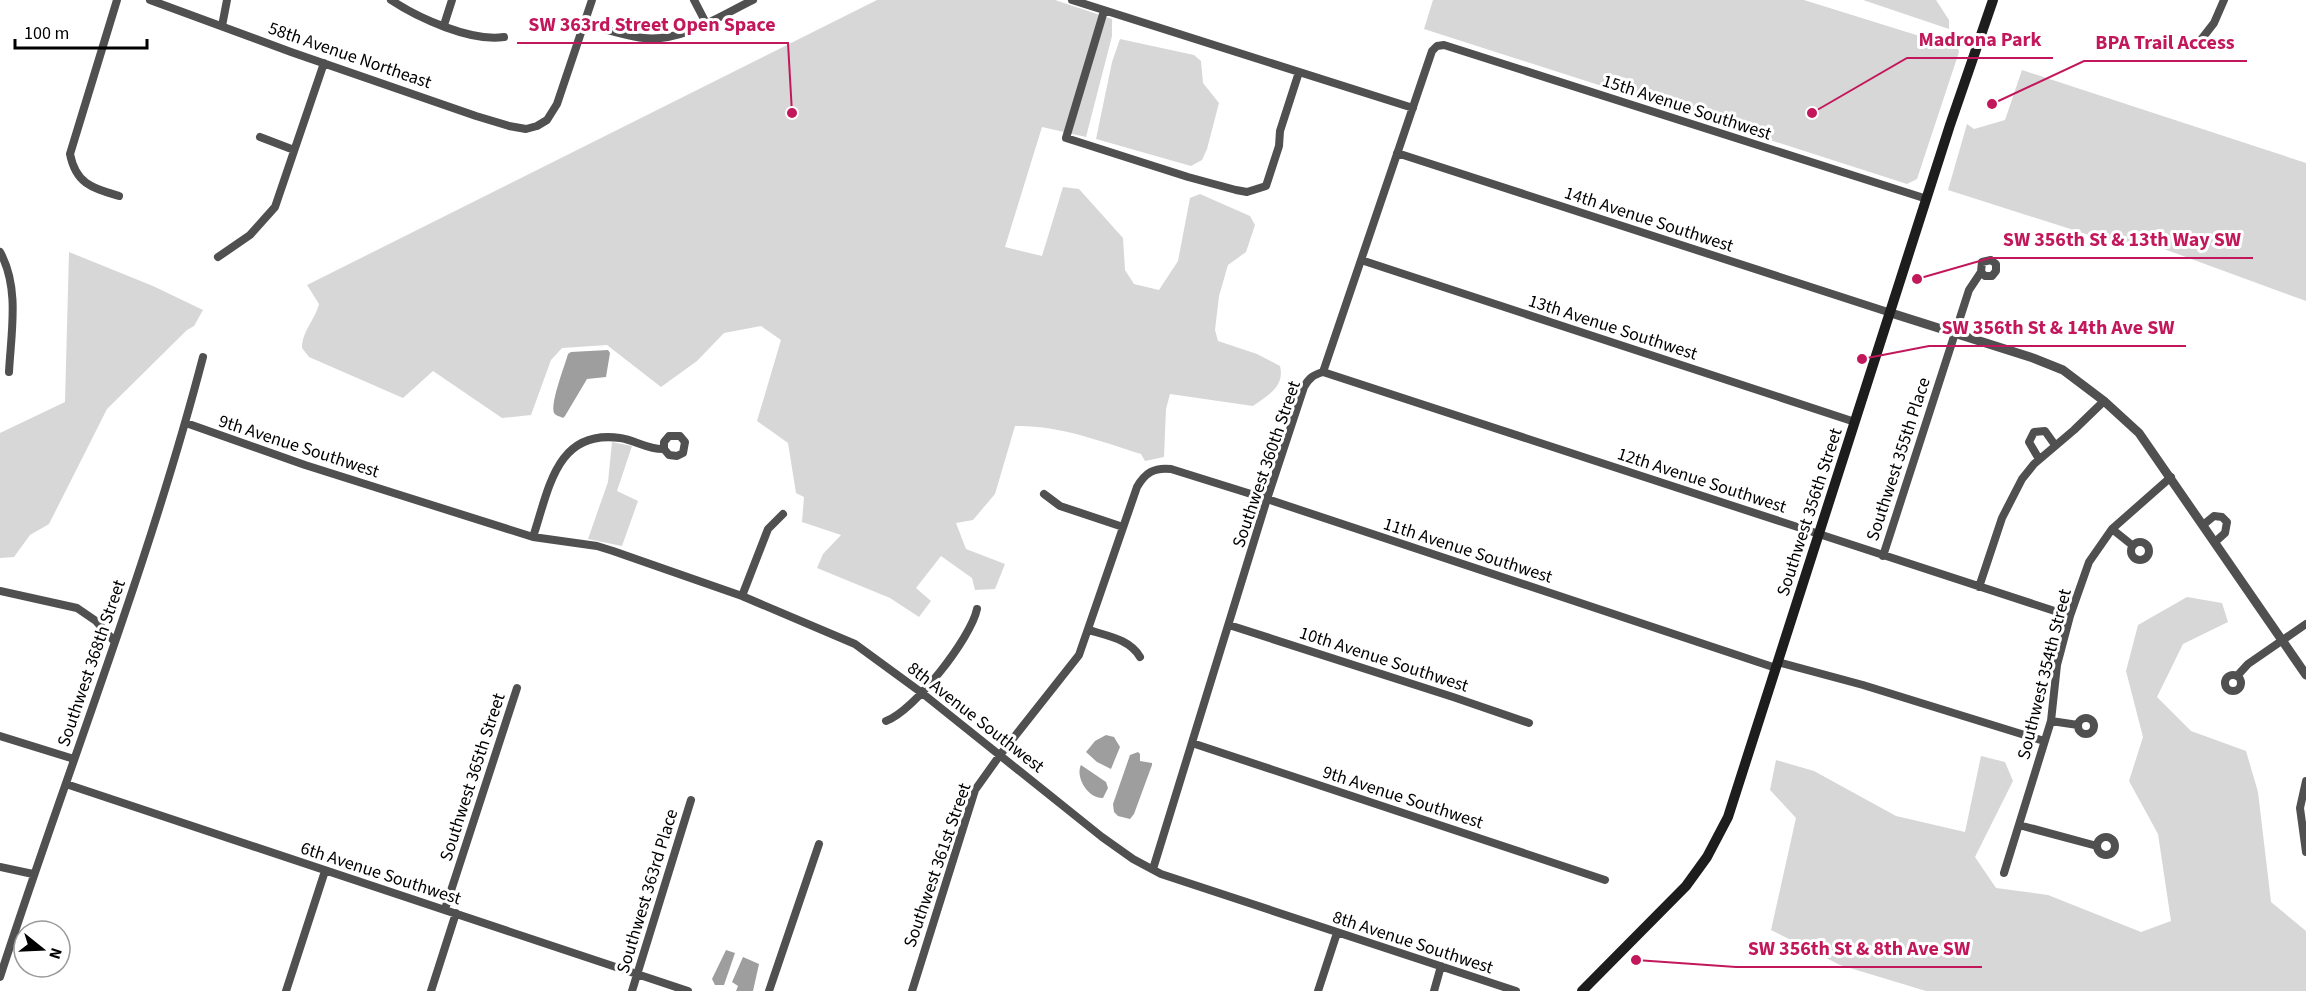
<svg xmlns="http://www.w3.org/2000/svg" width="2306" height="991" viewBox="0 0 2306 991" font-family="'Source Sans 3',sans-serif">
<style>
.green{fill:#d7d7d7}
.water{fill:#9e9e9e}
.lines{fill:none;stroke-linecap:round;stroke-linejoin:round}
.minor{stroke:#505050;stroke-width:8}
.tertiary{stroke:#505050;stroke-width:9}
.secondary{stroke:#1d1d1d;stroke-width:10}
.labels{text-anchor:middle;stroke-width:6;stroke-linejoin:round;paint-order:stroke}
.street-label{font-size:18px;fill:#000;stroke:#fff}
.leader{fill:none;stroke:#c2185b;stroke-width:2}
.callout-dot{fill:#c2185b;stroke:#fff;stroke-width:2}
.callout-label{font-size:20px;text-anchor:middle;font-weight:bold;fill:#c2185b;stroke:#fff;stroke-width:6;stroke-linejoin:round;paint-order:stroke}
</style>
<rect width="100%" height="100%" fill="#fff"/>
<path class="green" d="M877 0H1055L1112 19V36L1086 137 1042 127 1005 247 1042 256 1063 187 1079 189 1123 238 1125 270 1134 284 1159 290 1178 261 1190 198 1200 194 1250 216 1255 225 1246 252 1228 265 1219 296 1215 330 1218 341 1257 354 1280 366C1285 387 1268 395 1253 406L1170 394 1166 409 1164 457 1145 461 1141 454C1100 441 1058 425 1015 426L995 494 973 520 956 523 966 549 1005 564 995 589 975 590 972 578 941 556 916 588 931 601 919 617 890 598 817 568 823 554 841 535 802 522 804 497 796 493 788 443 757 421 781 340 761 326 724 333 697 361 661 387 607 345 562 348 551 360 531 415 502 418 433 371 403 398 309 357 302 348C302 331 315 320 319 304L307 285Z
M1433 0H1804L1958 48 1959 52 1917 179 1907 184 1424 29Z
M1863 0H1936L1949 20V29Z
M1120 39 1194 55 1201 61 1203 83 1219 103 1207 149 1202 160 1191 166 1096 139 1112 62Z
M2022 70 2306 163V301L2134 238 2130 248 1948 190 1967 124 1974 129 2005 120Z
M69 252 153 286 203 310 194 326 187 330 107 409 49 524 30 535 14 557 0 558V433L65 402Z
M612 442 632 446 617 491 638 501 622 546 588 539 608 482Z
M2187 597 2222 603 2228 622 2183 644 2157 697 2191 731 2246 751 2258 792 2271 902 2306 931V991H1926L1840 965 1771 930 1796 818 1770 790 1776 760 1814 771 1896 816 1965 832 1981 756 2005 762 2013 781 1975 857 1996 888 2048 895 2141 932 2171 921 2158 834 2129 781 2143 737 2126 671 2138 625Z"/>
<path class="water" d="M608 350 610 353 606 377 587 379 565 416 563 418C559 416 556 416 554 413 550 403 565 365 568 354L571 352Z
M1106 735 1114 737 1120 747 1111 769 1097 762 1086 752 1095 741Z
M1138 752 1140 754V761L1152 763V765L1134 814 1130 819 1118 816 1114 812 1113 804 1130 755Z
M1081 765 1106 782 1108 788 1103 798C1088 799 1075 777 1081 765Z
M726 950 735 953 724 985H715L712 979Z
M743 957 759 964 753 991H736L738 986 732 982Z"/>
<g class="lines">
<path class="minor" d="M117 0 70 154C76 184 92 188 119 196
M150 0 291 52 476 116 509 126 526 129 537 126 547 120 557 104 592 0
M391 0C418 18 471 42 504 37
M694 0 706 23
M1072 0 1413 108
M1104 11 1066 138 1188 177 1236 190 1247 192 1266 186 1279 146 1280 131 1299 72
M585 23C604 29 624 36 644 38 682 42 720 16 753 0
M444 25 452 0
M222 26 227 0
M2200 41 2214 23 2224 0
M260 137 294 150
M1397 153 1891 313
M0 252C20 288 11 333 9 372
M218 257 250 235 275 207 324 63
M1361 260 1855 422
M1323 372 2070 616
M186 423 305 465 533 537 597 546 613 551 742 596 855 644 922 693 1102 837 1133 859 1161 874 1516 991
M2039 459 2029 442 2034 432 2045 431 2055 445
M1044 494 1060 506 1123 527
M2203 525 2214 516 2222 517 2227 522 2225 533 2215 542
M2112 529 2132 545
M533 537C549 489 556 429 620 438 635 440 649 450 664 449L669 455 677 456 683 453 685 442 680 436H669L664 442V449
M2131 551a9 9 0 1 1 18 0a9 9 0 1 1-18 0Z
M1883 556 1969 290 1981 272 1982 262 1991 260 1996 264V271L1992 276H1985L1981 272
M1979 587 2002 518 2022 479 2034 464 2074 430 2104 401
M0 591 77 608 96 621 114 641
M742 596 768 529 783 514
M1229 625 1453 697 1529 723
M1089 630C1107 636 1130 639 1140 657
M1778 662 1863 685 2044 741
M2225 683a8 8 0 1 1 16 0a8 8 0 1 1-16 0Z
M2237 676 2248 664 2306 624
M2078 726a8 8 0 1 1 16 0a8 8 0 1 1-16 0Z
M886 721C914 711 971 638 977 609
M2051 721 2078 725
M0 736 74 759
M1192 743 1605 880
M2306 781 2300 808 2306 852
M66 784 688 991
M2019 825 2097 846
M2097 846a9 9 0 1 1 18 0a9 9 0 1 1-18 0Z
M0 867 33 874
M1153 869 1267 499 1304 387C1309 378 1313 375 1323 372L1432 51 1437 46 1444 45 1927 199
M2004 873 2051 721 2057 665 2070 616 2089 562 2112 529 2171 477
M445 909 517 688
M0 977C67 770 148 568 203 357
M286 991 325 871
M431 991 456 913
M632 991 691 800
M769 991 819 844
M912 991 975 790 1000 755 1079 655 1137 487C1145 473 1154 467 1171 469L1267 499 1776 668
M1318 991 1337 933
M1434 991 1441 966"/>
<path class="tertiary" d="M1891 313 2033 358 2063 370 2104 401 2139 433 2306 675"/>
<path class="secondary" d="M1582 991 1686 886 1707 857 1728 817 1950 125 1993 0"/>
</g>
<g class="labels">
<g class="street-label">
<text transform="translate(350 55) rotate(19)" y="6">58th Avenue Northeast</text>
<text transform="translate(1687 107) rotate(18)" y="6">15th Avenue Southwest</text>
<text transform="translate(1649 219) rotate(18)" y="6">14th Avenue Southwest</text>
<text transform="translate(1613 327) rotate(18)" y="6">13th Avenue Southwest</text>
<text transform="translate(299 446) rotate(18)" y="6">9th Avenue Southwest</text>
<text transform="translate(1898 459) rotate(-72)" y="6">Southwest 355th Place</text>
<text transform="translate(1266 464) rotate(-71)" y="6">Southwest 360th Street</text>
<text transform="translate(1702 480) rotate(18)" y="6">12th Avenue Southwest</text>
<text transform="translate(1809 512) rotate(-72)" y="6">Southwest 356th Street</text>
<text transform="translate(1468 550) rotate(18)" y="6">11th Avenue Southwest</text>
<text transform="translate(1384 659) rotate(18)" y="6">10th Avenue Southwest</text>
<text transform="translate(91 663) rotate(-71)" y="6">Southwest 368th Street</text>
<text transform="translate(2044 674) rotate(-76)" y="6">Southwest 354th Street</text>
<text transform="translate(976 717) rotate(38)" y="6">8th Avenue Southwest</text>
<text transform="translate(472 777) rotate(-72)" y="6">Southwest 365th Street</text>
<text transform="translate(1403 797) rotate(18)" y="6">9th Avenue Southwest</text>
<text transform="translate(937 865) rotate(-71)" y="6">Southwest 361st Street</text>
<text transform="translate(381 873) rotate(18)" y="6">6th Avenue Southwest</text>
<text transform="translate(647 891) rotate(-73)" y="6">Southwest 363rd Place</text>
<text transform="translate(1413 942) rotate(18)" y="6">8th Avenue Southwest</text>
</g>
</g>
<path class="leader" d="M792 113L788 43H517M1812 113L1907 58H2053M1992 104L2084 61H2247M1917 279L1990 258H2253M1862 359L1929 346H2186M1636 960L1736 967H1982"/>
<g class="callout-dot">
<circle cx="792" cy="113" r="6"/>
<circle cx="1812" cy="113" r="6"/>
<circle cx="1992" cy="104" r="6"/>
<circle cx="1917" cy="279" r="6"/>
<circle cx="1862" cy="359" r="6"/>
<circle cx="1636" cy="960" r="6"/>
</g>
<g class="callout-label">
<text x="652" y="31">SW 363rd Street Open Space</text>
<text x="1980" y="46">Madrona Park</text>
<text x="2165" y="49">BPA Trail Access</text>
<text x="2122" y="246">SW 356th St &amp; 13th Way SW</text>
<text x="2058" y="334">SW 356th St &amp; 14th Ave SW</text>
<text x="1859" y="955">SW 356th St &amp; 8th Ave SW</text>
</g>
<g transform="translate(42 949) rotate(108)"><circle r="28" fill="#ffffff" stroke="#999999" stroke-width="1.5"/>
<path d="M0-4.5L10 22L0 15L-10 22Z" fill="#000000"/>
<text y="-9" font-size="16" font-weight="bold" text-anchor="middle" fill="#000000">N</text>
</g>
<path d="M15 39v9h132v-9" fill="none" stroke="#000000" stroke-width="3"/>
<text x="24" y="39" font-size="18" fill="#000000" stroke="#ffffff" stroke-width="4.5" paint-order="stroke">100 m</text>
</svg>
